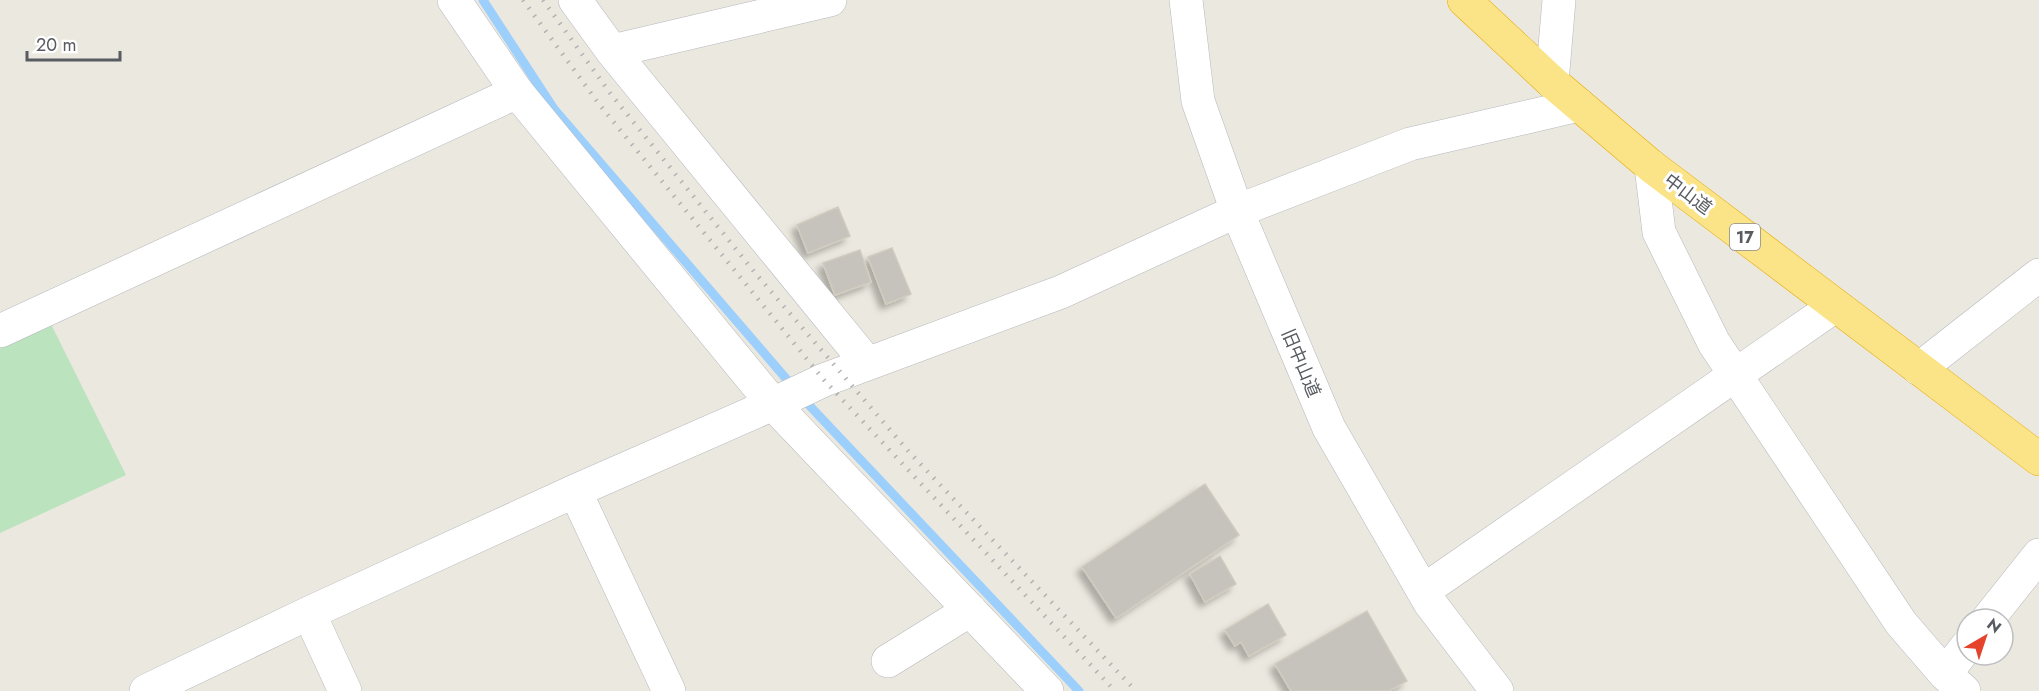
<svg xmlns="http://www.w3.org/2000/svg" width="2039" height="691" viewBox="0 0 2039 691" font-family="Jost,'Noto Sans JP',sans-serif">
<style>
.green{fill:#bbe3bd}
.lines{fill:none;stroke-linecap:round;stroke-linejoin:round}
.stream{stroke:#9dcffd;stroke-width:9}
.building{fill:#c6c3bd;stroke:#d0cbbe;stroke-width:1.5;filter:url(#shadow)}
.minor-casing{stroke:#b5b7bc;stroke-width:34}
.highway-casing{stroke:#e6ab04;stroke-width:34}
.minor{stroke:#fff;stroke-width:33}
.highway{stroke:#fbe387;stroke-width:33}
.rail{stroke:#b1b2b2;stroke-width:4.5;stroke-dasharray:1.5 8;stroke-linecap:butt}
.labels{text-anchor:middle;stroke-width:6;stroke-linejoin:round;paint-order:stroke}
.shield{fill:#fff;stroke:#8a8c90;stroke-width:1.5}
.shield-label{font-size:16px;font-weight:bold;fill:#585b60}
.street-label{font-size:18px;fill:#585b60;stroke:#fff}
</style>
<defs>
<filter id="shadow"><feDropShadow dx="-5.5" dy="5.5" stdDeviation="3" flood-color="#0004"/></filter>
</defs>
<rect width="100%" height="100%" fill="#ebe9df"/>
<path class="green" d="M47 316 126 475 0 533V338Z"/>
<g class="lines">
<path class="stream" d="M483 0 554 109 789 382
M807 403 1079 691"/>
</g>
<path class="building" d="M838 207 850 236 808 253 797 225Z
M892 248 911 294 886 304 868 257Z
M860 250 871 282 835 295 823 263Z
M1205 484 1239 535 1116 618 1082 567Z
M1220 556 1236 584 1205 602 1190 574Z
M1268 604 1286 635 1249 656 1241 642 1235 646 1225 630Z
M1367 611 1407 681 1389 691H1291L1275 664Z"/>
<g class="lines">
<defs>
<path id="minor" d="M454 0 517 92 773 404 1047 691
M575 0 612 51 867 363
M1186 0 1198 101 1237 211 1329 428 1430 603 1497 691
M612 51 830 0
M1552 82 1559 0
M1651 166 1659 232 1714 343 1901 623 1945 674 1964 691
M0 331 517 92
M1919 369 2039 275
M575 491 669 691
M1423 591 1835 306
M309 613 345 691
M1988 619 2039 555
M888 661 970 610
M1945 674 1967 646
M146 691 309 613 575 491 773 404 824 380 1061 292 1237 211 1410 144 1579 105"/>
<path id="highway" d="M1464 0 1552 82 1651 166 2039 459"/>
</defs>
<use href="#minor" class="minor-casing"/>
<use href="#highway" class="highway-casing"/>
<use href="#minor" class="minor"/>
<use href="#highway" class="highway"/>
<path class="rail" d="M523 0 599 104 824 380 1115 691
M543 0 610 93 756 274 909 452 1136 691"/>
</g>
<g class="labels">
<rect class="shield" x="1730" y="224" width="30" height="26" rx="4.5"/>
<g class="shield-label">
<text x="1745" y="243">17</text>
</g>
<g class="street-label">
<text transform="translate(1688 194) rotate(37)" y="6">中山道</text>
<text transform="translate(1301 363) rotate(67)" y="6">旧中山道</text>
</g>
</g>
<g transform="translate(1985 637) rotate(39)"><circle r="28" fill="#ffffff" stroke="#bcbdbf" stroke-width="1.5"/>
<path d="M0-4.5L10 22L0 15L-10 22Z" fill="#e5432b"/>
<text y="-9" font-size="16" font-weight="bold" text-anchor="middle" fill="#585b60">N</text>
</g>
<path d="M27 51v9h93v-9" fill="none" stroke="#585b60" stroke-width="3"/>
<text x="36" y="51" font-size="18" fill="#585b60" stroke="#ffffff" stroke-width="4.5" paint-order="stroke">20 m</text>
</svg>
